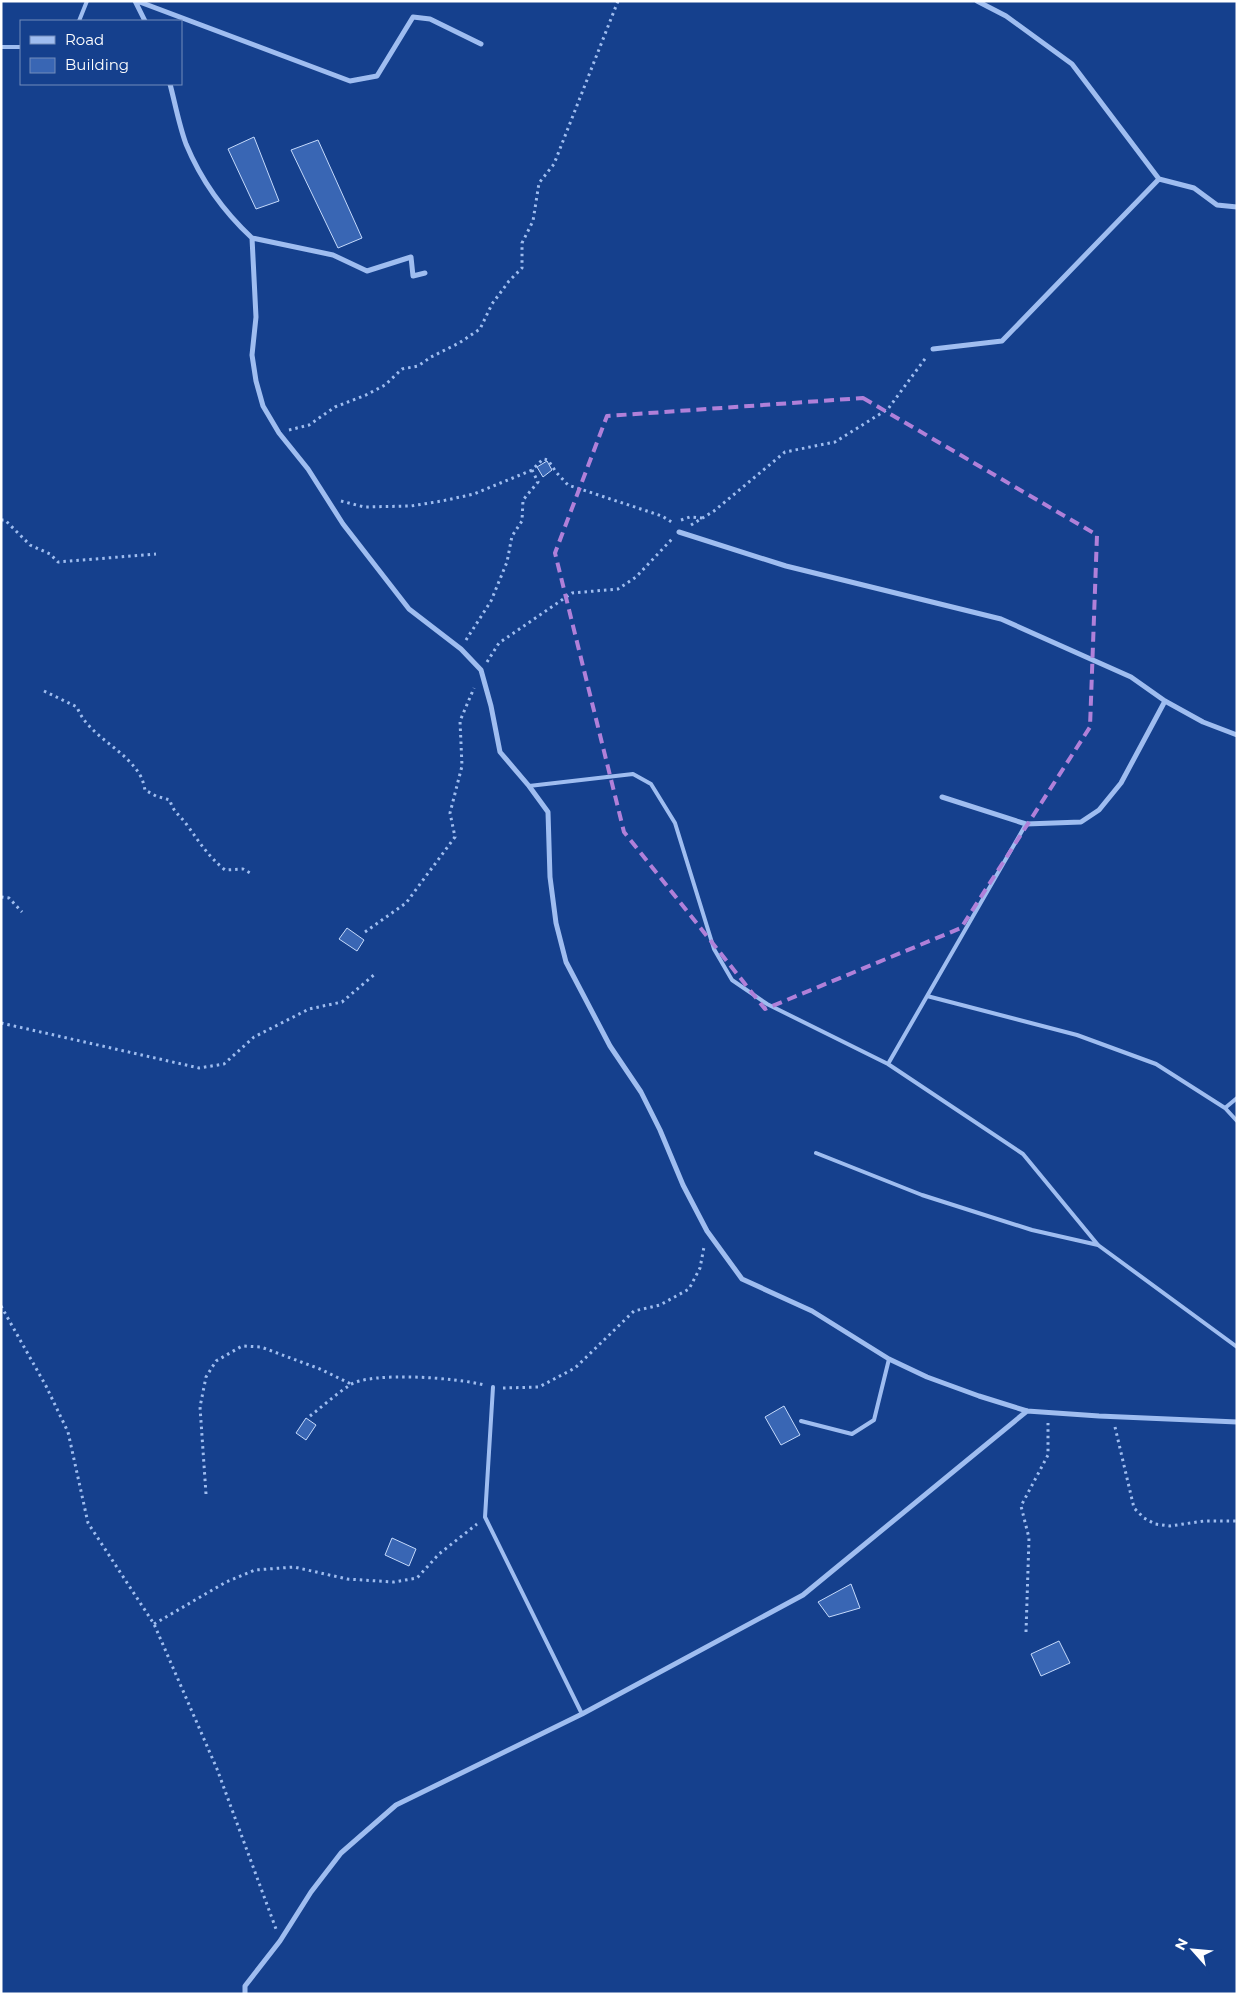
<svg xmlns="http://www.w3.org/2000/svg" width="1238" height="1995" viewBox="0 0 1238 1995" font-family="Montserrat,sans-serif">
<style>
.building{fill:#3966b4;stroke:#c5dafc}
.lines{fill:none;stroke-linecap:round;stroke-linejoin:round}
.path{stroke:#9fbdf0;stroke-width:3;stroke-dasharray:2.5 4;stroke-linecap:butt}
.service{stroke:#9fbdf0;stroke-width:4}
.minor{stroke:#9fbdf0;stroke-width:5}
.marked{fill:none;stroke:#b080d9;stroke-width:4;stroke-dasharray:10 6;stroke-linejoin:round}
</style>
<rect width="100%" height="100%" fill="#15408d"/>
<path class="building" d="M254 137 279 201 256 209 228 149Z
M318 140 362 238 338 248 291 150Z
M547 461 552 470 543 477 537 467Z
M347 928 364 940 357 951 339 939Z
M784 1406 800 1435 781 1445 765 1417Z
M306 1418 316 1425 306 1440 296 1433Z
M392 1538 416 1549 409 1566 385 1555Z
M851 1584 860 1608 829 1617 818 1602Z
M1059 1641 1070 1663 1041 1676 1031 1654Z"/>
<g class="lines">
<path class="path" d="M289 430 309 425 335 407 366 395 385 385 402 369 418 366 431 357 459 343 480 329 492 304 509 281 522 268V243L533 221 539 183 554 164 618 1
M341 501 364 507 411 506 442 501 474 494 532 470
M1 520H5L30 545 50 554 58 562 156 554
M681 520 690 517 702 518
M691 525 714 511 785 452 835 442 888 409 927 356
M466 640 491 601 507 562 512 536 522 521 523 500 538 482 532 470 543 459 548 460 556 472 568 485 662 516 673 523
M487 662 499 643 572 593 618 589 636 577 672 539
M44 691 77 707C88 736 124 748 140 775 143 780 144 786 145 790L156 796 170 800C172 811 181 816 187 825 200 843 208 856 225 870L243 869 252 874
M1 897 9 898 22 912
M365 932 406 903 455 837 450 813 462 766 460 721 474 688
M1 1023 199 1068 224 1064 254 1037 309 1009 342 1002 375 974
M1 1306 46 1386 68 1432 88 1523 154 1624 217 1769 276 1929
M503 1388 539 1387 575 1368 634 1311 660 1305 689 1289 700 1268 704 1247
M310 1416C323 1406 336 1394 350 1385 371 1371 459 1378 484 1385
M1115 1427 1134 1508 1144 1518 1155 1524 1170 1526 1204 1521H1237
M206 1494 200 1407 206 1377 216 1361 242 1346 261 1347 320 1369 351 1384
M154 1624 226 1582 255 1570 294 1567 347 1579 394 1582 417 1578 439 1554 477 1524
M1026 1632 1029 1538 1021 1506 1048 1455V1423"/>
<path class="service" d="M79 21 87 1
M1 47H21
M529 786 633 774 651 784 675 823 714 949 732 980 767 1004 888 1064
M1026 824 888 1064 1023 1154 1098 1245 1237 1347
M927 996 1077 1035 1156 1064 1225 1108
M1237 1098 1225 1108 1237 1121
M816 1153 922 1195 1032 1230 1098 1245
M493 1387 485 1517 582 1714
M801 1421 852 1434 874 1420 889 1359"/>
<path class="minor" d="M135 1 145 21
M137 1 350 81 377 76 413 17 430 19 481 44
M977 1 1006 16 1072 64 1159 179 1194 188 1217 205 1237 207
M170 84C175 103 179 125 186 144 201 180 223 211 252 238L256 317 252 355 256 381 263 406 279 433 308 469 343 524 409 609 461 649 481 670 491 706 500 752 529 786 548 812 550 877 556 923 566 962 610 1046 641 1092 660 1130 683 1185 707 1231 742 1279 812 1311 889 1359 927 1377 979 1396 1027 1411 1099 1416 1237 1422
M252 238 333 255 367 271 411 257 413 276 425 273
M933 349 1002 341 1159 179
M679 532 786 566 1001 619 1131 677 1165 701 1203 722 1237 735
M942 797 1026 824 1081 822 1099 810 1121 783 1165 701
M245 1994V1986L280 1941 311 1892 341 1853 396 1805 582 1714 803 1595 1027 1411"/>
</g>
<path class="marked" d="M863 398 1097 535 1090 727 961 928 765 1009 624 832 555 553 607 416Z"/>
<rect width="1238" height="1995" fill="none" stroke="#ffffff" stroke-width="5"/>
<rect x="20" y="20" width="162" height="65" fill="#15408d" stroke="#738cbb"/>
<rect x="30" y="36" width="25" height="8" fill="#9fbdf0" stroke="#738cbb"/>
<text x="65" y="45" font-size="15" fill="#ffffff">Road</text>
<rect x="30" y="58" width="25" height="15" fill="#3966b4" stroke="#738cbb"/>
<text x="65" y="70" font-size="15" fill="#ffffff">Building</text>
<g transform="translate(1193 1950) rotate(297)" stroke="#15408d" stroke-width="4" paint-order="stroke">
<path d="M0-4L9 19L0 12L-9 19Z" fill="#ffffff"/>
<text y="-8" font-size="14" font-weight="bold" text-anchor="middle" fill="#ffffff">N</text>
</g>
</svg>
